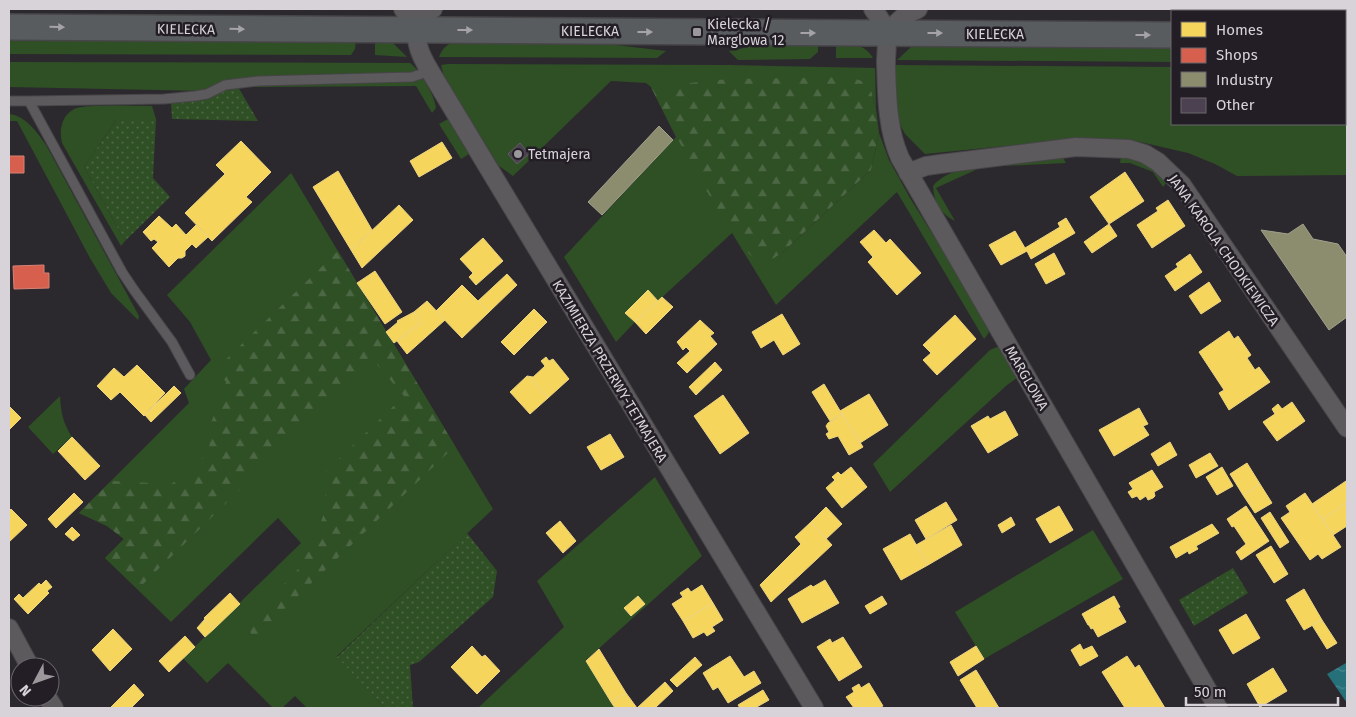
<svg xmlns="http://www.w3.org/2000/svg" width="1356" height="717" viewBox="0 0 1356 717" font-family="'Fira Sans',sans-serif">
<style>
.grass{fill:#2f4f25}
.forest{fill:url(#forest-firs)}
.garden{fill:url(#garden-dots)}
.water{fill:url(#water-ripples)}
.homes{fill:#f6d55c;stroke:#edd481}
.shops{fill:#d6604d;stroke:#d68277}
.industry{fill:#8c8c6e;stroke:#a2a18e}
.building{fill:#4c4151;stroke:#615f62}
.lines{fill:none;stroke-linecap:round;stroke-linejoin:round}
.service-casing{stroke:#474548;stroke-width:11}
.minor-casing{stroke:#474548;stroke-width:20}
.secondary-casing{stroke:#474548;stroke-width:28}
.service{stroke:#5c5a5d;stroke-width:9}
.minor{stroke:#5c5a5d;stroke-width:18}
.secondary{stroke:#595c5e;stroke-width:25}
.oneway{fill:#a5a3a7}
.poi-dot{fill:#9b989c;stroke:#231e25;stroke-width:2}
.labels{text-anchor:middle;stroke-width:5;stroke-linejoin:round;paint-order:stroke}
.poi-label{font-size:14px;fill:#d7d3d8;stroke:#231e25;text-anchor:start}
.street-label{font-size:14px;fill:#d7d3d8;stroke:#231e25}
</style>
<defs>
<pattern id="forest-firs" width="22" height="20" patternUnits="userSpaceOnUse" patternTransform="scale(1.25)"><rect width="22" height="20" fill="#2f4f25"/><path d="M5 1l3.5 6h-7zM16 11l3.5 6h-7z" fill="#4c6744"/></pattern>
<pattern id="garden-dots" width="8" height="8" patternUnits="userSpaceOnUse" patternTransform="scale(1.25)"><rect width="8" height="8" fill="#2f4f25"/><path d="M2 2h.1M6 6h.1" fill="none" stroke="#4c6744" stroke-width="1.8" stroke-linecap="round"/></pattern>
<pattern id="water-ripples" width="26" height="14" patternUnits="userSpaceOnUse" patternTransform="scale(1.25)"><rect width="26" height="14" fill="#267079"/><path d="M2 4q2-2 4 0t4 0M15 11q2-2 4 0t4 0" fill="none" stroke="#4f8a91"/></pattern>
</defs>
<rect width="100%" height="100%" fill="#2c292e"/>
<path class="grass" d="M9 38 356 39 355 49 351 55 9 54Z
M375 40 393 43 407 57 375 55Z
M459 41H583L666 51 657 58 439 57C443 47 448 43 459 41Z
M818 43V52L810 59 738 60 729 51 758 45Z
M836 43C852 44 865 44 873 58H836Z
M918 44 1172 45V62L897 60 911 47Z
M9 62 410 63C420 70 435 96 436 108L432 113 416 86 238 87 205 91 9 87Z
M448 64 729 65 875 68 876 109 871 90 677 137 733 233 747 250 782 253 871 170 879 133 889 160 910 198 990 326 988 334 984 339 897 192 776 305 732 233 658 301 648 291 626 313 635 322 616 342 564 257 676 137 651 87 646 83 611 81 513 176 499 166 444 77 441 65Z
M895 65 1172 67V124H1345V68H1347V175L1237 176 1215 164 1188 153 1136 141 1075 139 925 154 905 134 897 119Z
M152 106 156 119H117L84 167 125 241 121 246 62 143C59 131 61 116 74 109 84 104 137 106 152 106Z
M9 114C26 116 37 132 46 145L139 316 138 320 111 293 90 258 17 121H9Z
M448 119 469 154 461 159 439 124Z
M1062 156 1066 163 982 167 936 188 955 221C940 213 934 203 933 186 954 159 1029 159 1062 156Z
M1121 156C1144 161 1152 161 1166 183L1163 187 1153 172 1130 163H1120Z
M291 173 493 509 337 656 385 708H307L295 696 282 708H273L228 663 207 683 183 658 301 543 278 518 171 622 105 558 124 539 107 526 79 513 189 403 184 389 211 360 190 322 167 295Z
M997 347H1001L1017 378 1007 385 890 492 873 464 990 350Z
M60 396C61 413 63 423 72 437L53 454 28 427Z
M655 477 702 556 586 660 615 708H478L564 627 537 581Z
M1093 530 1123 579 984 659 955 612Z"/>
<path class="forest" d="M851 77 864 82 871 90 876 109 879 133 871 170 782 253C775 257 767 264 758 261 735 251 665 116 651 87L728 79Z
M338 251 455 446 253 639 247 623 299 568 319 527 327 505 323 474 404 396 373 360 138 589 105 558 124 539 107 526 79 513 111 481 171 484 192 471 209 450 211 423 226 382 216 369Z"/>
<path class="garden" d="M238 87 258 121 172 119 171 103 211 96 219 93 224 89Z
M117 119H156L153 178 170 197 125 241 84 167Z
M467 533 497 571 493 597 419 662 410 665 413 708H385L337 657Z
M1233 568 1248 593 1194 626 1179 600Z"/>
<path class="water" d="M1346 663 1347 666V703L1327 674Z"/>
<path class="homes" d="M241 141 271 172 246 197 252 202 212 241 185 213 225 174 216 165Z
M442 142 452 158 419 177 410 161Z
M338 171 372 230 351 250 313 187Z
M1125 172 1144 201 1109 224 1090 197Z
M1168 200 1185 226 1152 248 1137 225 1158 211 1156 208Z
M399 205 413 220 362 268 351 250Z
M159 216 172 228 176 224 186 235 196 225 208 237 196 248 192 244 185 251V256L182 258H178L169 267 152 248 158 242 154 239 151 241 143 232Z
M1066 218 1075 233 1031 259 1027 251 1001 265 989 245 1015 231 1025 248 1060 227 1058 223Z
M1109 224 1117 236 1092 253 1084 242Z
M874 230 886 243 890 239 921 273 897 295 868 262 873 257 860 242Z
M483 238 503 261 476 285 469 277 473 273 460 259Z
M1054 253 1065 274 1046 284 1035 264Z
M1190 254 1202 272 1175 291 1165 276 1178 267 1176 264Z
M375 271 402 312 385 324 357 283Z
M507 274 517 285 489 312 478 301Z
M1209 282 1221 301 1201 314 1189 296Z
M462 285 489 312 462 338 436 311Z
M648 290 658 301 635 322 625 313Z
M662 297 673 307 646 334 635 322Z
M427 301 445 320 407 354 397 341 421 323 414 312Z
M534 309 547 322 514 355 501 342Z
M414 312 421 323 394 343 386 332 398 322 397 321Z
M782 314 800 344 783 355 774 340 761 348 752 332Z
M955 315 976 339 937 375 923 360 931 353 923 345Z
M700 320 714 333 710 336 717 344 687 373 677 363 690 351 686 347 683 350 677 342Z
M1229 331 1234 339 1238 336 1251 355 1247 358 1255 370 1259 367 1270 382 1229 410 1219 393 1224 390 1199 352Z
M546 357 549 361 553 359 569 379 548 398 531 379 545 366 541 361Z
M715 362 722 370 696 395 689 387Z
M137 365 165 393 144 416 120 392 111 400 97 386 114 368 124 377Z
M527 376 533 377 531 379 548 398 530 414 510 392Z
M824 384 842 414 830 421 812 392Z
M174 386 181 393 151 422 145 415Z
M869 394 888 425 860 443 840 411Z
M723 395 749 433 720 454 694 416Z
M1292 402 1305 421 1277 441 1263 422 1275 414 1272 409 1278 404 1282 409Z
M9 406 21 418 9 430Z
M1139 408 1148 424 1143 426 1149 435 1114 456 1099 430Z
M1005 411 1018 435 988 453 971 426 988 416 990 419Z
M842 414 863 447 849 455 838 436 829 439 826 434 829 432 826 426 828 423Z
M610 434 624 457 601 470 587 447Z
M72 437 100 466 85 480 58 451Z
M1170 442 1177 455 1158 466 1151 454Z
M1210 453 1218 466 1196 478 1189 465Z
M1247 463 1260 484 1243 495 1230 474Z
M851 467 867 487 842 508 826 488 835 480 832 477 838 472 841 475Z
M1222 467 1233 486 1217 495 1206 477Z
M1152 470 1163 487 1154 492 1155 496 1153 498 1148 500 1146 496 1140 500 1137 496 1132 498 1128 492 1133 489 1129 483Z
M1346 481 1347 483V502L1322 520 1312 504Z
M1260 484 1272 503 1255 513 1243 495Z
M74 493 83 502 56 528 48 519Z
M1305 493 1341 547 1322 559 1318 554 1310 560 1281 518 1290 512 1286 506Z
M946 502 957 520 926 539 915 520Z
M1347 502V526L1333 535 1322 520Z
M1059 506 1073 530 1050 543 1036 519Z
M1246 506 1269 541 1241 560 1236 552 1246 544 1234 526 1232 527 1227 519Z
M826 507 842 524 826 539 811 522Z
M11 509 27 525 9 542V511Z
M1270 512 1289 542 1280 548 1261 518Z
M1011 517 1015 525 1002 533 998 525Z
M560 521 576 541 563 553 546 533Z
M811 522 832 545 771 602 760 585 801 544 795 537Z
M1212 524 1219 533 1196 546 1198 549 1189 554 1188 551 1176 558 1170 547Z
M951 525 962 545 928 565 916 545Z
M72 527 80 535 73 541 65 534Z
M910 534 928 565 901 580 883 549Z
M1271 546 1288 574 1274 583 1256 555Z
M46 580 52 587 47 591 49 593 28 614 14 599 19 594 23 598 39 583 41 585Z
M825 580 839 603 802 623 788 599 811 585 813 587Z
M702 585 713 603 683 621 672 604 683 597 680 593 688 588 691 592Z
M1304 589 1322 620 1304 630 1286 600Z
M230 593 240 604 214 629 204 618Z
M638 596 645 604 631 616 624 608Z
M882 596 887 604 870 614 865 606Z
M1114 596 1120 607 1118 608 1126 622 1098 637 1093 628 1091 629 1089 625H1088L1082 614Z
M713 603 723 620 712 627 715 631 707 636 704 632 693 638 683 621Z
M1246 614 1260 638 1233 654 1219 630Z
M205 619 214 629 205 637 197 628Z
M1322 620 1337 643 1327 649 1312 625Z
M113 629 132 649 110 671 92 650Z
M185 636 195 647 169 672 159 661Z
M843 637 862 667 839 681 817 647 830 639 832 643Z
M1080 644 1083 650 1092 646 1098 656 1080 666 1071 650Z
M472 646 482 657 485 655 500 671 477 694 451 667Z
M976 646 984 659 958 676 950 662Z
M599 649 626 693 611 702 586 661Z
M730 656 744 677 754 671 761 683 728 703 718 687 713 690 703 673Z
M1127 656 1135 668 1139 665 1165 708H1125L1102 672Z
M695 657 702 665 677 687 670 680Z
M1273 668 1287 691 1260 707 1247 684Z
M976 670 999 708H977L960 680Z
M665 682 673 691 655 708H615L611 702 626 693 637 708Z
M869 683 883 706 878 708H854L846 697 854 692 852 688 859 684 861 688Z
M134 684 144 695 131 708H110Z
M763 690 769 700 755 708H740L738 705Z"/>
<path class="shops" d="M9 156H24V173H9Z
M44 265V273H49V288L14 289 13 266Z"/>
<path class="industry" d="M659 126 673 140 602 215 588 202Z
M1303 224 1313 239 1338 244 1347 257V317L1329 330 1261 230 1288 234Z"/>
<path class="building" d="M520 143 529 154 517 164 508 154Z"/>
<g class="lines">
<defs>
<path id="service" d="M9 101H29
M190 375 172 342 134 290 122 272 29 101 164 99 195 96 207 94 225 85 258 81 412 77 430 71"/>
<path id="minor" d="M403 9C417 24 414 27 418 45 420 54 425 63 430 71L814 708
M873 9C878 16 884 23 886 32 888 42 886 53 886 63 887 95 887 129 900 158L1218 708
M417 30 423 16 433 9
M886 33 904 16 918 9
M908 173 926 166 940 164 1076 147 1129 149 1145 154 1158 162 1182 185 1347 428
M9 628 30 667
M47 697 54 708"/>
<path id="secondary" d="M1239 9H1347
M9 27 1172 35
M1345 36H1347"/>
</defs>
<use href="#service" class="service-casing"/>
<use href="#minor" class="minor-casing"/>
<use href="#secondary" class="secondary-casing"/>
<use href="#service" class="service"/>
<use href="#minor" class="minor"/>
<use href="#secondary" class="secondary"/>
</g>
<defs><path id="oneway-solid" d="M-6-.8H1V-3.2L6.5 0L1 3.2V.8H-6Z" transform="scale(1.25)"/></defs>
<g class="oneway">
<use href="#oneway-solid" transform="translate(57 27) rotate(1)"/>
<use href="#oneway-solid" transform="translate(237 29) rotate(1)"/>
<use href="#oneway-solid" transform="translate(465 30)"/>
<use href="#oneway-solid" transform="translate(645 32)"/>
<use href="#oneway-solid" transform="translate(808 33)"/>
<use href="#oneway-solid" transform="translate(935 33)"/>
<use href="#oneway-solid" transform="translate(1143 35)"/>
</g>
<g class="poi-dot">
<rect x="692" y="27" width="10" height="10" rx="2.5"/>
<circle cx="518" cy="154" r="5"/>
</g>
<g class="labels">
<g class="poi-label">
<text x="707" y="29">Kielecka /<tspan x="707" dy="16">Marglowa 12</tspan></text>
<text x="528" y="159">Tetmajera</text>
</g>
<g class="street-label">
<text transform="translate(186 29) rotate(1)" y="5">KIELECKA</text>
<text x="590" y="36">KIELECKA</text>
<text x="995" y="39">KIELECKA</text>
<text transform="translate(1224 250) rotate(55)" y="5">JANA KAROLA CHODKIEWICZA</text>
<text transform="translate(610 371) rotate(59)" y="5">KAZIMIERZA PRZERWY-TETMAJERA</text>
<text transform="translate(1027 378) rotate(60)" y="5">MARGLOWA</text>
</g>
</g>
<rect width="1356" height="717" fill="none" stroke="#d7d3d8" stroke-width="20"/>
<rect x="1171" y="10" width="175" height="115" fill="#231e25" stroke="#6b666d"/>
<rect x="1181" y="22" width="25" height="15" fill="#f6d55c" stroke="#6b666d"/>
<text x="1216" y="35" font-size="15" fill="#d7d3d8">Homes</text>
<rect x="1181" y="48" width="25" height="15" fill="#d6604d" stroke="#6b666d"/>
<text x="1216" y="60" font-size="15" fill="#d7d3d8">Shops</text>
<rect x="1181" y="72" width="25" height="15" fill="#8c8c6e" stroke="#6b666d"/>
<text x="1216" y="85" font-size="15" fill="#d7d3d8">Industry</text>
<rect x="1181" y="98" width="25" height="15" fill="#4c4151" stroke="#6b666d"/>
<text x="1216" y="110" font-size="15" fill="#d7d3d8">Other</text>
<g transform="translate(35 682) rotate(229)"><circle r="24" fill="#231e25" stroke="#6b666d"/>
<path d="M0-4L9 19L0 12L-9 19Z" fill="#9b989c"/>
<text y="-8" font-size="14" font-weight="bold" text-anchor="middle" fill="#d7d3d8">N</text>
</g>
<path d="M1186 697v8h152v-8" fill="none" stroke="#d7d3d8" stroke-width="2.5"/>
<text x="1194" y="697" font-size="15" fill="#d7d3d8" stroke="#231e25" stroke-width="4" paint-order="stroke">50 m</text>
</svg>
